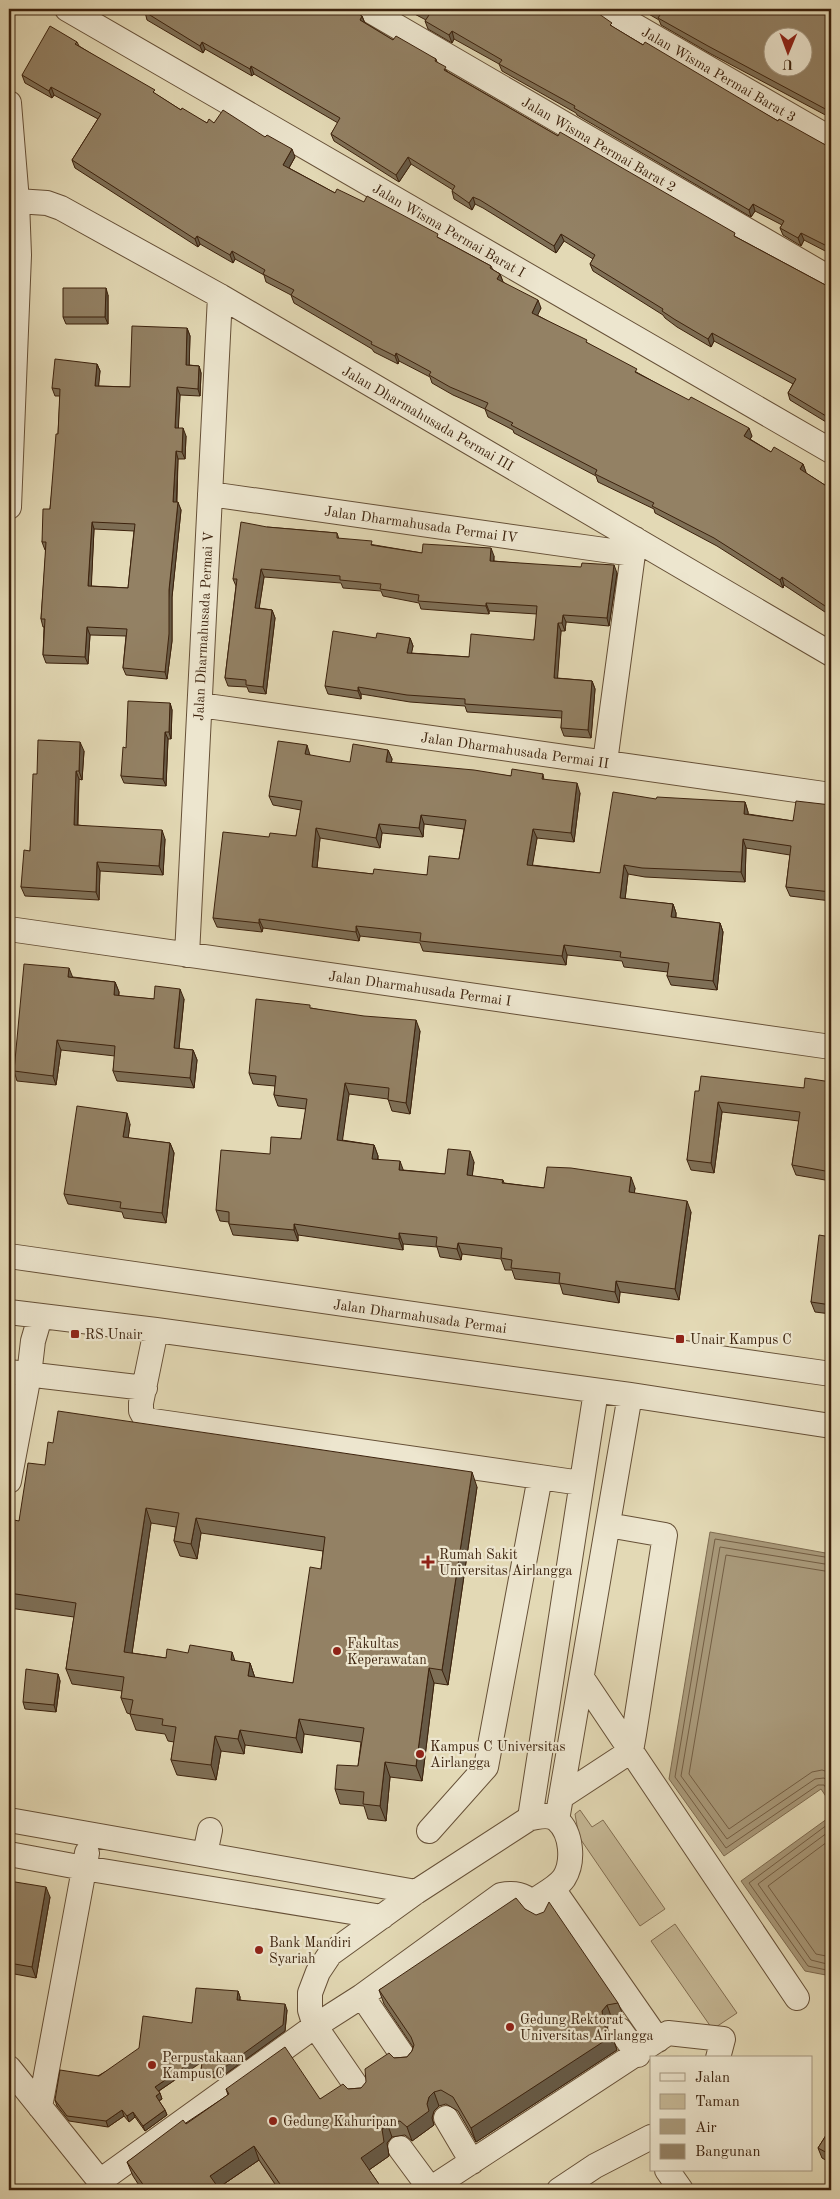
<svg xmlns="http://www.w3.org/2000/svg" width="840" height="2199" viewBox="0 0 840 2199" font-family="'Old Standard TT',serif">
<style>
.green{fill:#c7ba98;stroke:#826e52}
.water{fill:#aa9b7c;stroke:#7e6b50}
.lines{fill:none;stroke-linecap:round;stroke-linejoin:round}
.shore{stroke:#735e44;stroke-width:1}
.minor-casing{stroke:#665037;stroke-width:26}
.minor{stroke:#ede6cf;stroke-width:24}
.wall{fill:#7e6f56;stroke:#3c220d;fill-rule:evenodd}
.shaded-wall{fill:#675a46;stroke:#3c220d}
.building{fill:#938164;stroke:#3c220d;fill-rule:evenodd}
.poi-dot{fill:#8f2418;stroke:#ede6cf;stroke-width:2}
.labels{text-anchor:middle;stroke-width:4.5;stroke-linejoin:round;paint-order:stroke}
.street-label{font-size:14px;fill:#3c220d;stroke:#ede6cf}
.poi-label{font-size:14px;fill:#3c220d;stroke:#ede6cf;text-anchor:start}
</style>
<rect width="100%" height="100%" fill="#e3d9b5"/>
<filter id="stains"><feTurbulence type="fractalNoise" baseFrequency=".004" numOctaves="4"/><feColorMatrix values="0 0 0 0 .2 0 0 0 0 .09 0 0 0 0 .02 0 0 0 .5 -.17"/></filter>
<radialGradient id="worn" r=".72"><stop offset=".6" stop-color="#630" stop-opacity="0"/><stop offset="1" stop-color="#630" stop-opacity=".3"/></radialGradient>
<path class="green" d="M580 1810 592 1827 603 1820 665 1909 640 1926 579 1837 575 1814Z
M675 1924 737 2013 716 2027H711L651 1941Z
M259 2160 279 2190H215Z"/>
<path class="water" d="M710 1532 831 1554V1804L821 1789 724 1856 669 1779Z
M831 1816V1976L805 1971 741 1881Z"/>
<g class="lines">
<path class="shore" d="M831 1558 715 1539 675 1777 726 1848 818 1785H824L831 1795
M831 1565 720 1547 681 1776 727 1839 815 1779 824 1778 831 1784
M831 1572 726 1555 689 1774 729 1829 812 1772 822 1770 831 1773
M831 1822 749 1883 808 1966 831 1971
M831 1830 758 1884 811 1960 831 1965
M831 1839 768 1886 816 1954 831 1957"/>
<defs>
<path id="minor" d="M67 9 831 451
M367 9 831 279
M606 9 831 139
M9 103 17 201 19 255 9 507
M17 201 47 203 61 208 220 296 831 654
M210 494 633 554
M200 705 831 795
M605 762 635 539
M9 929 831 1047
M187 955 220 296
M9 1256 831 1374
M9 1312 156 1330 630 1395 831 1426
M156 1330 141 1403V1411L146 1420 581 1483
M9 1372 145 1388
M9 1481 29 1375 33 1341 40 1317
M582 1678 797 1998
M561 1797 631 1751 634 1734 665 1535 608 1525
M530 1818 596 1391
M9 1820 416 1892
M557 1820 630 1395
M429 1831 486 1767 540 1477
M9 1854 84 1868 382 1917
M205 1854 210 1830
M553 1889 658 2040
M620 2030 638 2055
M405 2059 362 1996 501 1895C522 1891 530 1898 541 1915
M9 2068 107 2190
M359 2090 315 2026 310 2010V1993L318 1972 330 1954 416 1892 530 1818C539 1817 549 1813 557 1820 572 1833 574 1862 564 1878 557 1888 542 1895 532 1902
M40 2107 87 1853
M446 2118 472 2162
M400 2148 431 2190
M667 2170 681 2190
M100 2181 315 2026 362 1996
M430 2189 668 2033 723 2039 718 2058
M559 2190 595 2166 651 2137"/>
</defs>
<use href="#minor" class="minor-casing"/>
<use href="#minor" class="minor"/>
</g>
<path class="wall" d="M142 9H350L362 16 365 23 393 40 436 59 437 62 448 72 558 136 736 237 831 288V425L790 400 788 393 793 384 714 341 711 347 677 327 665 318 663 315 593 271 590 264 593 259 564 241 556 253 483 208 475 204 472 210 454 199 452 191 453 190 411 164 399 182 334 141 331 134 338 123 254 74 252 76 205 49 203 53 147 20 145 12V11Z
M405 9H592L613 27 643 45 778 121 831 148V254L804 240 801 246 783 235 780 228 782 225 755 211 751 217 577 115 576 113 502 71 499 64 454 39 452 43 428 29 425 21 426 20Z
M640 9H831V118L711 54 661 25 659 20Z
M77 42 79 46 181 110 207 123H214L295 157 289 168 335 193 439 238 491 266 493 270 500 274 503 282 541 308 537 315 589 344 638 373 752 436 750 439 771 452 803 464 806 473 831 489V616L784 585 783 588 717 546 655 513 654 509 598 482 596 476 514 433 513 430 488 417 485 409 453 395 432 383 430 377 399 361 398 364 374 352 372 349 294 303 291 295 266 282 264 275 235 259 233 263 200 244 198 247 75 168 72 160 98 119 54 95 52 98 25 83 22 75Z
M108 295V324H66L63 317Z
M187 328 190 336 189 365 199 366 201 373 200 396 180 395 178 428 186 436 185 459H178L177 502 181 510 172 597V641L167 679 126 675 123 668 126 636 90 635 88 664 46 663 43 655 44 627H43L41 619 46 550H45L42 542 50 509 58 434 60 396H55L52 388 97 364 100 371 98 386 130 387ZM94 529 134 531 128 588 91 586Z
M267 527 337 533 339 539 422 553 494 556V561L617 573 609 626 566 622 565 631H561L557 678 592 681 595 689 591 738 564 736 561 728 562 718 467 712 465 706 410 702 361 694V699L328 694 325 686 376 638H410L413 646 411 653 469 657 534 640 537 614 489 611V614L421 609 419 603 383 596 381 591 343 588 341 583 264 577 259 608 272 610 275 618 266 694 249 692 247 687 228 686 225 678 236 586 233 579Z
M170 703 172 710 171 739H168L166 786 124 783 121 776 126 748Z
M388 750 392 759 391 763 511 776 543 774 544 780 580 793 574 842 537 838 532 865 600 873 656 799 745 802 748 812V814L793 821 831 805V901L790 896 786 887 790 855 746 848 745 882 645 877 628 874 625 899 673 904 676 913V918L720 923 723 932 717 990 671 985 667 976 668 972 624 967 622 961 567 955 566 965 423 951 420 943 360 936 359 941 263 928 262 932 217 927 213 918 269 837 296 836 301 810 273 805 269 796 350 762ZM424 824 464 829 459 859 427 875 373 874 317 868 320 838 380 848 382 833 423 837Z
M84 751 82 780 79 779 78 825 165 839 163 875 100 871 99 900 25 896 21 887 30 851 37 774Z
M73 977 115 982 119 992V996L154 999H184L179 1049 193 1050 197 1060 194 1088 117 1081 113 1071 115 1056 61 1050 56 1085 17 1081 14 1071Z
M311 1008 420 1031 410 1114 392 1111 388 1099 349 1094 342 1140 374 1145 378 1156V1159L403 1170 445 1174 474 1162 472 1176 503 1180 504 1183 544 1188H635L634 1193 691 1212 679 1300 620 1292 619 1303 563 1294 560 1284 515 1279 512 1270H505L501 1259 462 1254 461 1260 440 1257 437 1247 403 1244V1250L298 1235V1241L233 1235 229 1224V1222L220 1221 216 1210 270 1154 301 1139 306 1109 278 1106 274 1095 275 1086 253 1084 249 1073Z
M831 1082V1181L796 1175 792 1165 799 1121 722 1112 714 1173 691 1170 687 1160 699 1091 804 1088Z
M130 1124 128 1138 170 1143 174 1153 166 1223 124 1218 122 1212 68 1204 64 1194Z
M831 1237V1314L815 1312 811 1302Z
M45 1465 477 1487 448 1685 434 1683 422 1781 390 1777 386 1821 368 1819 364 1806 340 1804 335 1789 358 1766 361 1742 304 1734 302 1753 245 1745 244 1754 221 1751 216 1780 177 1775 171 1760 174 1742 168 1741 165 1734 136 1730 130 1714 127 1713 121 1698 122 1691 72 1684 66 1669 74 1617 9 1608V1557L19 1521ZM151 1523 176 1527 174 1541 180 1556 197 1559 201 1533 323 1551 321 1569 293 1683 255 1678 250 1663 235 1661 166 1658 132 1653Z
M58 1674 60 1681 56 1712 25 1709 23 1702Z
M9 1881 50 1897 36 1978 9 1973Z
M525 1909 618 2003 624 2017 612 2019 607 2025 608 2031 612 2036 617 2050 476 2142 458 2111 446 2104 439 2106 434 2111 432 2118 434 2125 412 2141 405 2135 392 2137 387 2143 389 2156 369 2170 383 2190H279L259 2160 218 2188 220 2190H142L133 2176 127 2162 228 2095 226 2089 320 2099 348 2089 361 2088 394 2058 407 2057 412 2051 413 2047 384 2004 379 1990Z
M238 1991 240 1997V2000L287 2010 285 2031 220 2078 203 2077 201 2071 202 2061 159 2091 162 2099 159 2101 165 2110 167 2115 145 2131 135 2117 129 2122 124 2116 108 2127 69 2121 57 2106 55 2100 192 2023Z
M831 2117V2163L822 2158 818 2148 830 2129Z"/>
<path class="shaded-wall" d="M362 16 365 24 360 20Z
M452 31 454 39 452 43 449 35Z
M202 42 205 49 203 53 200 46Z
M251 66 254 74 252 76 250 69Z
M51 87 54 95 52 98 49 91Z
M292 149 295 157 286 173 283 165Z
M408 157 411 164 399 182 396 175Z
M473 197 475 204 472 210 469 203Z
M753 204 755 211 751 217 749 210Z
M801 233 804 240 801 246 798 238Z
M561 234 564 241 556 253 554 246Z
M197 236 200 244 198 247 195 239Z
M232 251 235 259 233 263 230 255Z
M500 274 503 282 500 287 497 279Z
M106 288 108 295V324L105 317Z
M538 300 541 308 535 321 532 313Z
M187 328 190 336 189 373 186 365Z
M712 333 714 341 711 347 708 339Z
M396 353 399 361 398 364 395 356Z
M97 364 100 371 98 393 95 386Z
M199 366 201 373 200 396 198 389Z
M177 387 180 395 178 436 175 428Z
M183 428 186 436 185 459 182 452Z
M749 428 752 436 747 444 744 436Z
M176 451 178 459 176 509 173 502Z
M803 464 806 472 803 477 800 469Z
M178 502 181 510 172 597V641L167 679 165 672 169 590Z
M92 522 94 529 91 594 88 586Z
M491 548 494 556 493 569 490 561Z
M614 565 617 573 609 626 607 618Z
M261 569 264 577 258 616 255 608Z
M782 577 784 585 783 588 780 580Z
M486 603 489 611V614L486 606Z
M272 610 275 618 266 694 263 687Z
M563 615 566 622 565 631 562 623Z
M558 623 561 631 557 686 554 678Z
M87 627 90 635 88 664 85 657Z
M410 638 413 646 410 661 407 653Z
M592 681 595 689 591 738 588 730Z
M358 687 361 694V699L358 691Z
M170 703 172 710 171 739 169 732Z
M165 732 168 739 166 786 163 779Z
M80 742 84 751 82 780 79 771Z
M307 745 310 755 309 764 305 754Z
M388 750 392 759 390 772 386 762Z
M76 771 79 779 77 834 74 825Z
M577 783 580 793 574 842 571 833Z
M745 802 748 812V823L744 814Z
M421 815 424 824 423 837 419 828Z
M379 824 382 833 380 848 376 838Z
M316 828 320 838 316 877 312 867Z
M533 829 537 838 531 874 527 865Z
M162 830 165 839 163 875 159 866Z
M743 839 746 848 745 882 741 872Z
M97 862 100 871 99 900 96 892Z
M624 865 628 874 624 908 620 898Z
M673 904 676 913 675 927 671 917Z
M259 919 263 928 262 932 259 923Z
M720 923 723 932 717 990 713 981Z
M356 926 360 936 359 941 356 932Z
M564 945 567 955 566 965 562 956Z
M69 968 73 978 68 977Z
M115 982 119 992 117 1005 114 995Z
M180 989 184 999 178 1058 174 1048Z
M416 1020 420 1031 410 1114 406 1103Z
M57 1040 61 1050 56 1085 53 1076Z
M193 1050 197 1060 194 1088 190 1078Z
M345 1083 349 1094 341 1151 337 1140Z
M718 1102 722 1112 714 1173 711 1163Z
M127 1113 130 1124 127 1147 123 1137Z
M170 1143 174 1153 166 1223 162 1213Z
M374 1145 378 1156 376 1170 372 1159Z
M470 1151 474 1162 471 1186 467 1175Z
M400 1161 404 1172 399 1170Z
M631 1177 635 1188 633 1204 629 1192Z
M687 1201 691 1212 679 1300 675 1289Z
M294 1224 298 1235V1241L294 1230Z
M399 1233 403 1244V1250L399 1239Z
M458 1243 462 1254 461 1260 457 1249Z
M616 1281 620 1292 619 1303 615 1292Z
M472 1472 477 1487 448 1685 442 1670Z
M146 1508 151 1523 130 1667 124 1652Z
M196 1518 201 1533 197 1559 191 1544Z
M232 1652 237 1667 231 1660Z
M250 1663 255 1678 248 1676Z
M429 1668 434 1683 422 1781 416 1766Z
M58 1674 60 1681 56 1712 54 1705Z
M299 1719 304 1734 302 1753 296 1738Z
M240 1730 245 1745 244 1754 238 1739Z
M215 1736 221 1751 216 1780 211 1765Z
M385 1762 390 1777 386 1821 380 1806Z
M46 1887 50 1897 36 1978 32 1967Z
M238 1991 240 1997 239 2005 237 2000Z
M285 2004 287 2010 285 2031 220 2078 218 2072Z
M607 2005 612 2019 607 2025 609 2038 612 2036 617 2050 476 2142 471 2128 604 2025 602 2011Z
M203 2054 205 2060 157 2092 155 2087Z
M9 2087 13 2097 10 2119 9 2117Z
M434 2092 439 2106 434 2111 432 2118 434 2125 412 2141 407 2127 427 2104 429 2097Z
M160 2093 162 2099 158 2101 156 2096Z
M122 2110 124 2116 108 2127 106 2121Z
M165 2110 167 2115 145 2131 143 2126Z
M133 2112 135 2117 129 2122 127 2116Z
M387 2123 392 2137 387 2143 389 2156 366 2172 361 2158Z
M254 2146 259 2160 215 2190 210 2176Z"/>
<path class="building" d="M147 9H350L362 16 360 20 393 40 396 36 436 59 435 61 446 67 444 70 558 136 560 132 735 233 734 236 831 288V419L788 393 796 379 712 333 708 339 674 319 662 311 663 309 590 264 595 255 561 234 554 246 480 200 473 197 469 203 452 191 455 186 408 157 396 175 331 134 340 118 251 66 250 69 202 42 200 46 145 12Z
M416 9H592L612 23 610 25 643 45 645 42 778 121 779 119 831 148V248L801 233 798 238 780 228 784 221 753 204 749 210 574 108 575 106 499 64 502 60 452 31 449 35 425 21 429 15Z
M649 9H831V112L708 46 658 18 660 15ZM772 38H802V68H772Z
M50 26 77 42 75 44 155 90 153 92 181 110 182 108 207 123 209 119 214 123 223 110 265 137 267 135 292 149 283 165 335 193 337 189 364 202 367 196 438 234 437 237 491 266 490 268 500 274 497 279 538 300 532 313 587 340 586 342 637 369 635 372 689 400 691 397 749 428 744 436 771 452 774 447 803 464 800 469 831 489V610L782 577 780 580 714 538 652 506 654 503 595 474 597 470 511 425 513 423 485 409 488 403 450 387 429 375 431 372 396 353 395 356 371 344 372 342 291 295 294 290 263 274 265 270 232 251 230 255 197 236 195 239 72 160 101 114 51 87 49 91 22 75Z
M63 288H106L105 317H63Z
M132 326 187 328 186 365 199 366 198 389 177 387 175 428H183L182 452 176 451 173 502H178L169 590V634L165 672 123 668 127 629 87 627 85 657 43 655 45 619H41L46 542H42L43 509H50L56 434H58L60 389 52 388 55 359 97 364 95 386 130 387ZM92 522 135 524 128 588 88 586Z
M241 522 267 527 337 533V538L372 541 371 545 422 553 423 544 491 548 490 561 581 567 582 563 614 565 607 618 563 615 562 623H558L554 678 592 681 588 730 561 728 562 711 465 704V699L407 695 358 687V691L325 686 333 631 376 638 377 633 410 638 407 653 469 657 471 634 534 640 537 606 486 603V606L418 601 419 595 380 589 381 584 340 580V576L261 569 255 608 272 610 263 687 246 685V680L225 678 237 579H233Z
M128 701 170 703 169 732H165L163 779 121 776 123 747 126 748Z
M38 740 80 742 79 771H76L74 825 162 830 159 866 97 862 96 892 21 887 24 850 30 851 33 774H37Z
M278 741 307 745 305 754 350 762 353 744 388 750 386 762 474 770 511 776 512 769 543 774 542 779 577 783 571 833 533 829 527 865 600 873 613 792 656 799 657 797 745 802 744 814 793 821 796 801 831 805V892L786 887 791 846 743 839 741 872 642 868 624 865 620 898 673 904 671 917 720 923 713 981 667 976 669 963 620 957 621 952 564 945 562 956 420 941 421 933 356 926V932L259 919V923L213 918 223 832 269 837 270 833 296 836 302 801 269 796ZM421 815 466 820 459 859 429 856 427 875 374 869 373 874 312 867 316 828 376 838 379 824 419 828Z
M24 964 69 968 68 977 115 982 114 995 154 999 155 986 180 989 174 1048 193 1050 190 1078 113 1071 115 1046 57 1040 53 1076 14 1071Z
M256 999 310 1005V1008L364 1016 416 1020 406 1103 388 1100 389 1088 345 1083 337 1140 374 1145 372 1159 400 1161 399 1170 445 1174 448 1149 470 1151 467 1175 503 1180 502 1183 544 1188 547 1167 571 1168 631 1177 629 1192 687 1201 675 1289 616 1281 615 1292 559 1283 560 1273 511 1268 512 1260 501 1258 502 1248 458 1243 457 1249 436 1246 437 1237 399 1233V1239L294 1224V1230L229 1224V1212L216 1210 221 1150 270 1154 271 1137 301 1139 307 1099 274 1095 276 1076 249 1073Z
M701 1076 804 1088 805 1078 831 1082V1172L792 1165 800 1112 718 1102 711 1163 687 1160 695 1091H699Z
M77 1106 127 1113 123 1137 170 1143 162 1213 120 1208 121 1202 64 1194Z
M819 1235 831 1237V1305L811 1302Z
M58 1411 472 1472 442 1670 429 1668 416 1766 385 1762 380 1806 363 1804 364 1792 335 1789 337 1765 358 1766 364 1728 299 1719 296 1738 240 1730 238 1739 215 1736 211 1765 171 1760 176 1727 162 1725 163 1719 130 1714 133 1700 121 1698 124 1677 66 1669 76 1603 9 1593V1557L14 1520 19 1521 28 1463 45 1465 48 1442 53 1443ZM146 1508 179 1513 174 1541 191 1544 196 1518 325 1537 321 1569 310 1567 293 1683 248 1676 250 1663 231 1660 232 1652 190 1645 188 1653 167 1649 166 1658 124 1652Z
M26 1669 58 1674 54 1705 23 1702Z
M9 1881 46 1887 32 1967 9 1963Z
M516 1898 525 1909 536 1915 544 1912 549 1902 618 2003 607 2005 602 2011 604 2025 612 2036 471 2128 453 2097 441 2090 434 2092 429 2097 427 2104 429 2111 407 2127 400 2121 387 2123 382 2129 384 2142 361 2158 383 2190H284L254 2146 210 2176 220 2190H147L127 2162 183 2120 186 2124 229 2094 226 2089 285 2047 320 2099 343 2084 348 2089 361 2088 366 2082 365 2069 389 2053 394 2058 407 2057 412 2051 414 2045 411 2037 379 1990Z
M196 1988 238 1991 237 2000 285 2004 283 2025 218 2072 201 2071 203 2054 155 2087 160 2093 156 2096 165 2110 143 2126 133 2112 127 2116 122 2110 106 2121 67 2116 55 2100 60 2070 99 2076 139 2048 143 2016 192 2023Z
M831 2117V2155L818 2148 830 2129Z"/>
<g class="poi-dot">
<rect x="70" y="1329" width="10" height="10" rx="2.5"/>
<rect x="675" y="1334" width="10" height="10" rx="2.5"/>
<path d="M425.5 1554.5h5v5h5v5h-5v5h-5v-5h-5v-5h5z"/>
<circle cx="337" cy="1651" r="5"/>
<circle cx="420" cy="1754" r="5"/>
<circle cx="259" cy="1950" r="5"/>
<circle cx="510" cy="2027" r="5"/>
<circle cx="152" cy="2065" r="5"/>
<circle cx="273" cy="2121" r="5"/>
</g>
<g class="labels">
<g class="street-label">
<text transform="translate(719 74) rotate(30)" y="5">Jalan Wisma Permai Barat 3</text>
<text transform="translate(599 144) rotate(30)" y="5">Jalan Wisma Permai Barat 2</text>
<text transform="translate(449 230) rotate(30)" y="5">Jalan Wisma Permai Barat I</text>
<text transform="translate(428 418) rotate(30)" y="5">Jalan Dharmahusada Permai III</text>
<text transform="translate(421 524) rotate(8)" y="5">Jalan Dharmahusada Permai IV</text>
<text transform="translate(203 626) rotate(-87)" y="5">Jalan Dharmahusada Permai V</text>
<text transform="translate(515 750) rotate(8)" y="5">Jalan Dharmahusada Permai II</text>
<text transform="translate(420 988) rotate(8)" y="5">Jalan Dharmahusada Permai I</text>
<text transform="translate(420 1316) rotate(8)" y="5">Jalan Dharmahusada Permai</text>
</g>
<g class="poi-label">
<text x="85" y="1339">RS Unair</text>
<text x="690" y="1344">Unair Kampus C</text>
<text x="439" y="1559">Rumah Sakit<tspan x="439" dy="16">Universitas Airlangga</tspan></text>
<text x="347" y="1648">Fakultas<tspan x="347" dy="16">Keperawatan</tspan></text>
<text x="430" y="1751">Kampus C Universitas<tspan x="430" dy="16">Airlangga</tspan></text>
<text x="269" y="1947">Bank Mandiri<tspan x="269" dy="16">Syariah</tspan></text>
<text x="520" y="2024">Gedung Rektorat<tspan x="520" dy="16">Universitas Airlangga</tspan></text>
<text x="162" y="2062">Perpustakaan<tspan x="162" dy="16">Kampus C</tspan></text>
<text x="283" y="2126">Gedung Kahuripan</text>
</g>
</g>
<rect width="840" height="2199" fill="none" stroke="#e3d9b5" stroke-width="30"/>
<rect x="10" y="10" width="820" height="2179" fill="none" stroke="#3c220d" stroke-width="2.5"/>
<rect x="15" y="15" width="810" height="2169" fill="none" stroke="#3c220d"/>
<rect x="650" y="2056" width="162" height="115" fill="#ede6cf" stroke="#a69881"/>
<rect x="660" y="2073" width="25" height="8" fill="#ede6cf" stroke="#a69881"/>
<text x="695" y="2082" font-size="15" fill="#3c220d">Jalan</text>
<rect x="660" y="2094" width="25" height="15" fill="#c7ba98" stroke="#a69881"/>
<text x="695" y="2106" font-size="15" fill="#3c220d">Taman</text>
<rect x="660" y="2119" width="25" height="15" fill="#aa9b7c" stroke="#a69881"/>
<text x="695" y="2132" font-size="15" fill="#3c220d">Air</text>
<rect x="660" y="2144" width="25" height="15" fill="#938164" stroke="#a69881"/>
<text x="695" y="2156" font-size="15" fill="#3c220d">Bangunan</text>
<g transform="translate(788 52) rotate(181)"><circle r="24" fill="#ede6cf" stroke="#a69881"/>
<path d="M0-4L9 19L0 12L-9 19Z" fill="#8f2418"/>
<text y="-8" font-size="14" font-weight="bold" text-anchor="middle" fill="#3c220d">U</text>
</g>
<rect width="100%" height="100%" filter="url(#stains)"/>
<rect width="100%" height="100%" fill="url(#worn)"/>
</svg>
